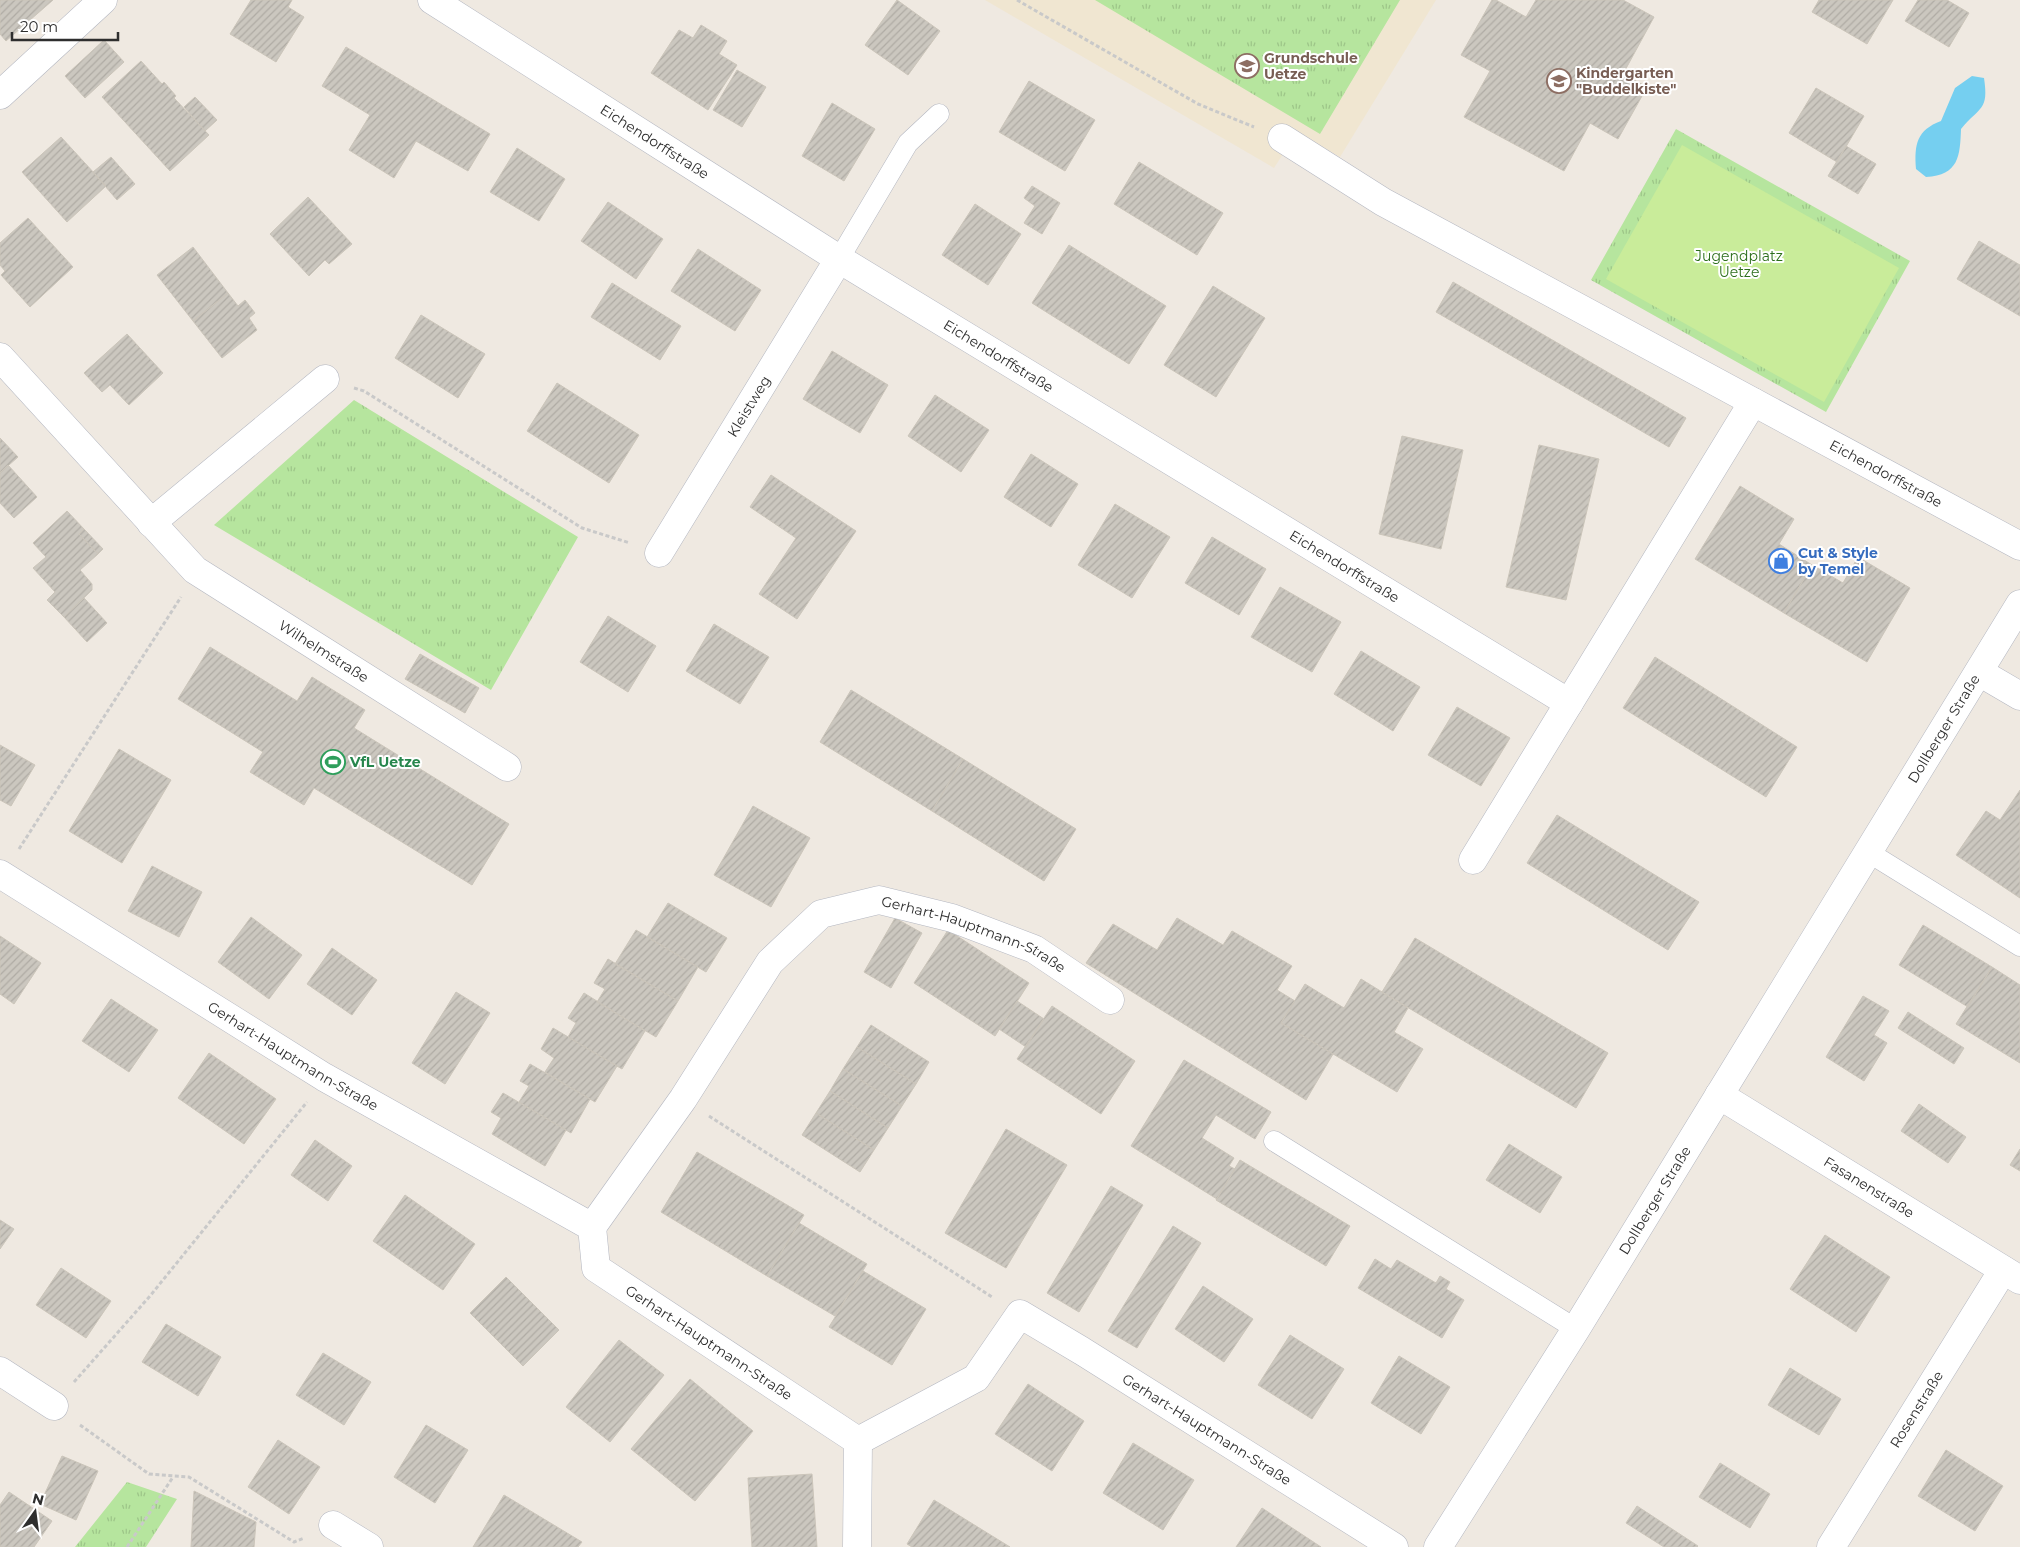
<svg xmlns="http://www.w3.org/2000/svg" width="2020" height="1547" viewBox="0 0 2020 1547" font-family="Montserrat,sans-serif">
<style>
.education{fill:#f0e6d1}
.park{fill:url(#park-tufts)}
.pitch{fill:#c9ec9a}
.water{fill:#75cff0}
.building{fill:url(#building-hatch);stroke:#cbc5ba}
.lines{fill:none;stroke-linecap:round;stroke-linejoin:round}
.lane-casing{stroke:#b4b7c1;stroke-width:21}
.street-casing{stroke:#b4b7c1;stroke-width:29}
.secondary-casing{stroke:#b4b7c1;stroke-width:29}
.path{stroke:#c9c9c9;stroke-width:3;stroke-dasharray:4 2.5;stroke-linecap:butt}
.lane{stroke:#fff;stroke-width:20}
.street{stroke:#fff;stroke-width:28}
.secondary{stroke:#fff;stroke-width:28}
.labels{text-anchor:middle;stroke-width:4;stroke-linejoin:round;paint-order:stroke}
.education-label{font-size:14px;font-weight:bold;fill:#785e54;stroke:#fff;text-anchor:start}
.street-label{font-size:14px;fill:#2e2e2e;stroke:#fff}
.park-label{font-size:14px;fill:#2c6e1b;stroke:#fff}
.shop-label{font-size:14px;font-weight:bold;fill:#366cbe;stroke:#fff;text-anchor:start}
.leisure-label{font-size:14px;font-weight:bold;fill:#27864d;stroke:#fff;text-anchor:start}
</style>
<defs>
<pattern id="park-tufts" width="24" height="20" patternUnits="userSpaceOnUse" patternTransform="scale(1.25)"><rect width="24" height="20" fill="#b6e59e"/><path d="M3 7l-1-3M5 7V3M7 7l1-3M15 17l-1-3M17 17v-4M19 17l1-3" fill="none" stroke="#9dc588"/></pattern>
<pattern id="building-hatch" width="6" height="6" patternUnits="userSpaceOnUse" patternTransform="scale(1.25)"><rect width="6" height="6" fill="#cbc7bf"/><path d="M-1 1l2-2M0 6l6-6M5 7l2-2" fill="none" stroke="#afaba4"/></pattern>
</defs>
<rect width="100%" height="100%" fill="#efe9e1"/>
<path class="education" d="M985 0H1436L1340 157 1297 132 1274 168Z"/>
<path class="park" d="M1095 0H1400L1320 134Z
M1676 129 1910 261 1826 412 1591 280Z
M354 400 578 537 491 690 214 525Z
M127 1482 177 1499 146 1547H75Z"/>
<path class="pitch" d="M1682 145 1899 268 1824 402 1606 279Z"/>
<path class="water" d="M1972 76 1984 78C1989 111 1980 106 1961 129 1960 156 1959 175 1926 177L1916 169C1914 144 1917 130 1941 121L1955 88Z"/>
<path class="building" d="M0 0H53L6 41 0 34Z
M251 0H292L288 7 304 17 276 62 230 34Z
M897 0 940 31 908 75 865 45Z
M1492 0H1496L1526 17 1536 0H1623L1654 17 1623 74 1647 87 1618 139 1590 123 1564 171 1464 117 1490 71 1461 55Z
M1819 0H1893L1867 44 1812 12Z
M1918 0H1947L1969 13 1949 47 1905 21Z
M701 25 727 41 719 54 737 65 708 110 651 73 679 30 693 38Z
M104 40 124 62 85 98 65 76Z
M346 47 490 134 468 171 416 141 394 178 349 150 370 115 322 86Z
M141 61 162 84 164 82 176 96 174 98 209 135 170 171 102 97Z
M737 70 766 87 742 127 713 110Z
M1029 81 1095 120 1065 171 999 132Z
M1816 88 1864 116 1837 162 1789 133Z
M195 97 217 120 205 131 184 107Z
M832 103 875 129 844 181 802 156Z
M61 137 106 186 67 222 22 172Z
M1846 146 1876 164 1858 194 1828 176Z
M517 148 565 179 539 221 490 192Z
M111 157 135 184 117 200 93 172Z
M1139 162 1223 213 1197 255 1114 204Z
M1032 186 1060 203 1042 234 1024 223 1035 206 1024 198Z
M308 197 352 244 329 264 325 260 309 276 270 234Z
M608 202 663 239 636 279 581 241Z
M975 204 1021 234 988 285 942 255Z
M28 218 73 267 30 307 1 275 5 271 0 265V243Z
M1979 241 2020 265V316L1957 279Z
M1069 245 1166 306 1129 364 1032 303Z
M193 247 228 293 193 321 157 275Z
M698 249 761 290 735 331 671 291Z
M1453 282 1686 418 1669 447 1436 312Z
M612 283 681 326 660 360 591 317Z
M1213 286 1265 318 1216 397 1164 365Z
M228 293 238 306 245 300 255 313 249 318 257 330 222 358 193 321Z
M421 315 485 354 458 398 395 358Z
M127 334 163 373 129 405 110 385 102 392 84 373Z
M832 351 888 385 860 433 803 399Z
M557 383 639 435 609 483 527 431Z
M935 395 989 430 961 472 908 436Z
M1402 436 1463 450 1441 549 1379 534Z
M0 438 18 457 0 473Z
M1539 445 1599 459 1566 600 1506 587Z
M1031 454 1078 484 1051 527 1004 497Z
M8 465 37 497 14 518 0 503V473Z
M771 475 856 531 797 619 759 594 796 538 750 507Z
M1740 486 1794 519 1779 544 1812 565 1784 613 1695 559Z
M1115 504 1170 537 1132 598 1078 565Z
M67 511 84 529 79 534 98 554 80 570 92 584V590L64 617 47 600 55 592 33 568 46 557 33 543Z
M84 529 103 549 98 554 79 534Z
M1212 537 1266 569 1239 615 1185 583Z
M1858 557 1910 588 1867 662 1784 613 1812 565 1843 583Z
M1280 587 1341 622 1312 672 1251 637Z
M84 598 107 623 87 642 64 617Z
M608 616 656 646 628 692 580 662Z
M714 624 769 657 740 704 686 671Z
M210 647 297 701 312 677 365 710 354 728 509 824 472 885 314 788 304 805 250 772 263 752 178 699Z
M1361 651 1420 687 1393 731 1334 694Z
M420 654 479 688 465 713 405 679Z
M1655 657 1797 747 1766 797 1623 708Z
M851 690 963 759 932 811 820 742Z
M1457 707 1510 738 1481 786 1428 755Z
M0 745 35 765 11 806 0 800Z
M119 749 171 780 122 863 69 831Z
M963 759 1076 829 1044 881 932 811Z
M2020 790V898L1956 855 1986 811 2000 820Z
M753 806 810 838 771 907 714 875Z
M1557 815 1699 902 1668 950 1527 863Z
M152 866 202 892 179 937 128 911Z
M668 903 727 938 706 972 647 937Z
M251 917 302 955 269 999 218 962Z
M895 918 922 933 891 988 864 972Z
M1177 918 1223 945 1232 931 1292 966 1277 990 1295 1001 1281 1023 1333 1054 1306 1100 1086 963 1113 924 1157 950Z
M1923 925 1992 967 1968 1007 1899 965Z
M636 930 698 967 678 1001 615 964Z
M948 930 1029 983 995 1036 914 983Z
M0 936 41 963 14 1004 0 994Z
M1415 938 1608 1053 1576 1108 1382 992Z
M332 948 377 980 352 1015 307 984Z
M608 959 678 1001 656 1037 597 1002 605 989 594 983Z
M1992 967 2020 985V1063L1956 1024Z
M1361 979 1408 1008 1394 1032 1423 1049 1397 1092 1281 1023 1305 984 1344 1008Z
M456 992 490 1013 445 1084 412 1063Z
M584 993 645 1031 622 1069 568 1037 576 1023 568 1018Z
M1863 996 1889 1011 1874 1035 1887 1043 1864 1081 1826 1057Z
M111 999 158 1030 129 1072 82 1041Z
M1017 1001 1044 1019 1026 1047 999 1029Z
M1052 1006 1135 1061 1101 1114 1017 1059Z
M1908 1012 1964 1048 1954 1064 1898 1028Z
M871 1025 929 1062 916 1084 857 1047Z
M553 1028 617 1066 595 1102 545 1072 554 1058 541 1049Z
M857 1047 916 1084 902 1106 843 1069Z
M209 1053 276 1099 244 1144 178 1098Z
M1184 1060 1271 1112 1255 1139 1216 1115 1202 1138 1234 1158 1229 1166 1235 1169 1217 1199 1131 1146Z
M530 1064 590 1099 571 1133 519 1102 529 1086 520 1081Z
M843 1069 902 1106 888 1128 830 1091Z
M830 1091 888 1128 874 1150 816 1113Z
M503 1093 566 1130 545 1166 492 1134 501 1118 491 1112Z
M1919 1104 1966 1137 1948 1163 1901 1131Z
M816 1113 874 1150 860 1172 802 1135Z
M1006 1129 1067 1165 1006 1268 945 1233Z
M315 1140 352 1166 328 1201 291 1175Z
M1509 1144 1562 1177 1540 1213 1486 1180Z
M2020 1149V1171L2010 1165Z
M697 1152 804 1215 767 1276 661 1212Z
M1240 1160 1350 1226 1326 1266 1216 1200Z
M1111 1186 1143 1205 1079 1312 1047 1293Z
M405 1195 475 1244 443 1290 373 1241Z
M0 1220 14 1229 0 1249Z
M799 1223 867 1264 835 1316 767 1276Z
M1173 1226 1201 1243 1137 1348 1108 1331Z
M1825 1235 1890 1277 1856 1332 1790 1289Z
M1375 1259 1391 1269 1397 1260 1436 1283 1440 1276 1450 1282 1446 1289 1464 1300 1442 1338 1358 1288Z
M61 1268 111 1301 86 1338 36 1305Z
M863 1271 926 1309 892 1365 829 1327Z
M506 1277 559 1330 523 1366 470 1313Z
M1203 1286 1253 1319 1224 1362 1175 1329Z
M166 1324 221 1357 198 1396 142 1362Z
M1290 1335 1344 1369 1312 1419 1258 1385Z
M619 1340 664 1375 610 1442 566 1407Z
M323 1353 371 1382 344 1425 296 1395Z
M1399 1356 1450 1387 1421 1434 1371 1403Z
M1790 1368 1841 1399 1819 1435 1768 1405Z
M690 1379 753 1431 695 1501 631 1449Z
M1028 1384 1084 1421 1052 1471 995 1434Z
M426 1425 468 1450 435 1503 394 1477Z
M278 1440 320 1467 289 1514 248 1487Z
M1133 1443 1194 1480 1163 1530 1103 1493Z
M1946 1450 2003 1486 1975 1531 1918 1496Z
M62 1456 98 1471 76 1520 40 1504Z
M1720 1463 1770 1494 1750 1528 1699 1497Z
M812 1474 817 1547H752L748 1478Z
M194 1491 256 1522 254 1547H191Z
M9 1492 52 1521 34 1547H0V1505Z
M504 1495 582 1542 578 1547H473Z
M934 1500 1010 1547H912L907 1544Z
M1637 1506 1698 1546 1697 1547H1664L1626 1523Z
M1262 1508 1321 1547H1236Z"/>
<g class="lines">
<defs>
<path id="lane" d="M839 259 908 143 939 114
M1868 852 2020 946
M1274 1141 1576 1329"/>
<g id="street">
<path id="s1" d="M432 0 839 259 1569 703"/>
<path d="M0 95 103 0"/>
<path id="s2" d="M1282 138 1383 202 2020 546"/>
<path id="s3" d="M0 357 195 570 507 767"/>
<path d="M151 523 325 379"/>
<path id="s4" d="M659 553 839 259"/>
<path d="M1979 672 2020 696"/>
<path d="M1473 860 1753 402"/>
<path id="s5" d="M0 874 324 1077 592 1227 596 1268 858 1441 857 1547"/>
<path id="s6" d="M1719 1095 2020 1280"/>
<path id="s7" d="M592 1227 683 1099 770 962 821 914 879 900 952 918 1034 949 1110 1000"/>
<path d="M0 1371 54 1406"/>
<path id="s8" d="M858 1441 976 1378 1020 1314 1082 1351 1394 1547"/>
<path d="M333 1525 369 1547"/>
<path id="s9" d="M1831 1547 2003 1270"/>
</g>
<g id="secondary">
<path id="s10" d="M1438 1547 1576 1329 2020 604"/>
</g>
</defs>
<use href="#lane" class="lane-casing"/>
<use href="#street" class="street-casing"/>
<use href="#secondary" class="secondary-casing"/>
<path class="path" d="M1017 0 1198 104 1254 127
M354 388 364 391 582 528 630 543
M19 849 181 597
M709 1116 992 1297
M74 1382 150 1296 307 1102
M80 1425 149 1474 189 1477 294 1542 304 1538
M127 1547 173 1477"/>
<use href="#lane" class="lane"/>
<use href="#street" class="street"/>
<use href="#secondary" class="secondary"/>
</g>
<defs>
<symbol id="school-ring" viewBox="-11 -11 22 22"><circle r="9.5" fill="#fff" stroke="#8d6e63" stroke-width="1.5"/><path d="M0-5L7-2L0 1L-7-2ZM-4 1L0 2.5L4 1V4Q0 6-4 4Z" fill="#8d6e63"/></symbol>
<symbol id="shop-ring" viewBox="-11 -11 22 22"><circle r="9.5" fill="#fff" stroke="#3f7fe0" stroke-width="1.5"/><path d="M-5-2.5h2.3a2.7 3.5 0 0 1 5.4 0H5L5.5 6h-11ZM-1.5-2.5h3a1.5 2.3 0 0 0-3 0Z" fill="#3f7fe0"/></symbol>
<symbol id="stadium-ring" viewBox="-11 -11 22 22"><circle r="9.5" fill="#fff" stroke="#2e9e5b" stroke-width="1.5"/><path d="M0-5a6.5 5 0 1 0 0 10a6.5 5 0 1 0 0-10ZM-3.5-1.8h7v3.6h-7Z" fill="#2e9e5b"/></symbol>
</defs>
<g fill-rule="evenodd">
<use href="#school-ring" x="1233" y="52" width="28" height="28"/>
<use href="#school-ring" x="1545" y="67" width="28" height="28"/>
<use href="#shop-ring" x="1767" y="547" width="28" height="28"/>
<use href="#stadium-ring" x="319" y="748" width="28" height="28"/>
</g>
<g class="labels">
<g class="education-label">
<text x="1264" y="63">Grundschule<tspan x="1264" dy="16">Uetze</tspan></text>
<text x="1576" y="78">Kindergarten<tspan x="1576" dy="16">"Buddelkiste"</tspan></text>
</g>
<g class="street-label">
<text dy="5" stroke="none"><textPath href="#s1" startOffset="264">Eichendorffstraße</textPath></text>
<text dy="5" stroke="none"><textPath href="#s1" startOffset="669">Eichendorffstraße</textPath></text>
<text dy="5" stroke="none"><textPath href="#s4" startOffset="172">Kleistweg</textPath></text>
<text dy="5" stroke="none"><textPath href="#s2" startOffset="691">Eichendorffstraße</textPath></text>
<text dy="5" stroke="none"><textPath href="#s1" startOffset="1074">Eichendorffstraße</textPath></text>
<text dy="5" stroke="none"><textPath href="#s3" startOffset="441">Wilhelmstraße</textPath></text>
<text dy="5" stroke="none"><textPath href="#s10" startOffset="962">Dollberger Straße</textPath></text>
<text dy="5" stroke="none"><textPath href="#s7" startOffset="550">Gerhart-Hauptmann-Straße</textPath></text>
<text dy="5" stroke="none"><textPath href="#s5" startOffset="345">Gerhart-Hauptmann-Straße</textPath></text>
<text dy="5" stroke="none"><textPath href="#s6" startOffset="176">Fasanenstraße</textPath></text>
<text dy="5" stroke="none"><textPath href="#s10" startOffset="409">Dollberger Straße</textPath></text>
<text dy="5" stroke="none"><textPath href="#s5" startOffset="866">Gerhart-Hauptmann-Straße</textPath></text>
<text dy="5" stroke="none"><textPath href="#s9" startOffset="162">Rosenstraße</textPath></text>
<text dy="5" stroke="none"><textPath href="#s8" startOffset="431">Gerhart-Hauptmann-Straße</textPath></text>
</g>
<g class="park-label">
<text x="1739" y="261">Jugendplatz<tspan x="1739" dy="16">Uetze</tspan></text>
</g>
<g class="shop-label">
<text x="1798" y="558">Cut &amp; Style<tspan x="1798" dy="16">by Temel</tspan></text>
</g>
<g class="leisure-label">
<text x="350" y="767">VfL Uetze</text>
</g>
</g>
<g transform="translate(35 1512) rotate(14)" stroke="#ffffff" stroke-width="4" paint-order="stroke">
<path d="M0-4L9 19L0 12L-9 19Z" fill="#2e2e2e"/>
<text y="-8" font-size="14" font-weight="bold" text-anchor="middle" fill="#2e2e2e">N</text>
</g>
<path d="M12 32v8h106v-8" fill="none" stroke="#2e2e2e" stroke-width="2.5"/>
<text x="20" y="32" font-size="15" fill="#2e2e2e" stroke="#ffffff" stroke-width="4" paint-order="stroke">20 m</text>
</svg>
